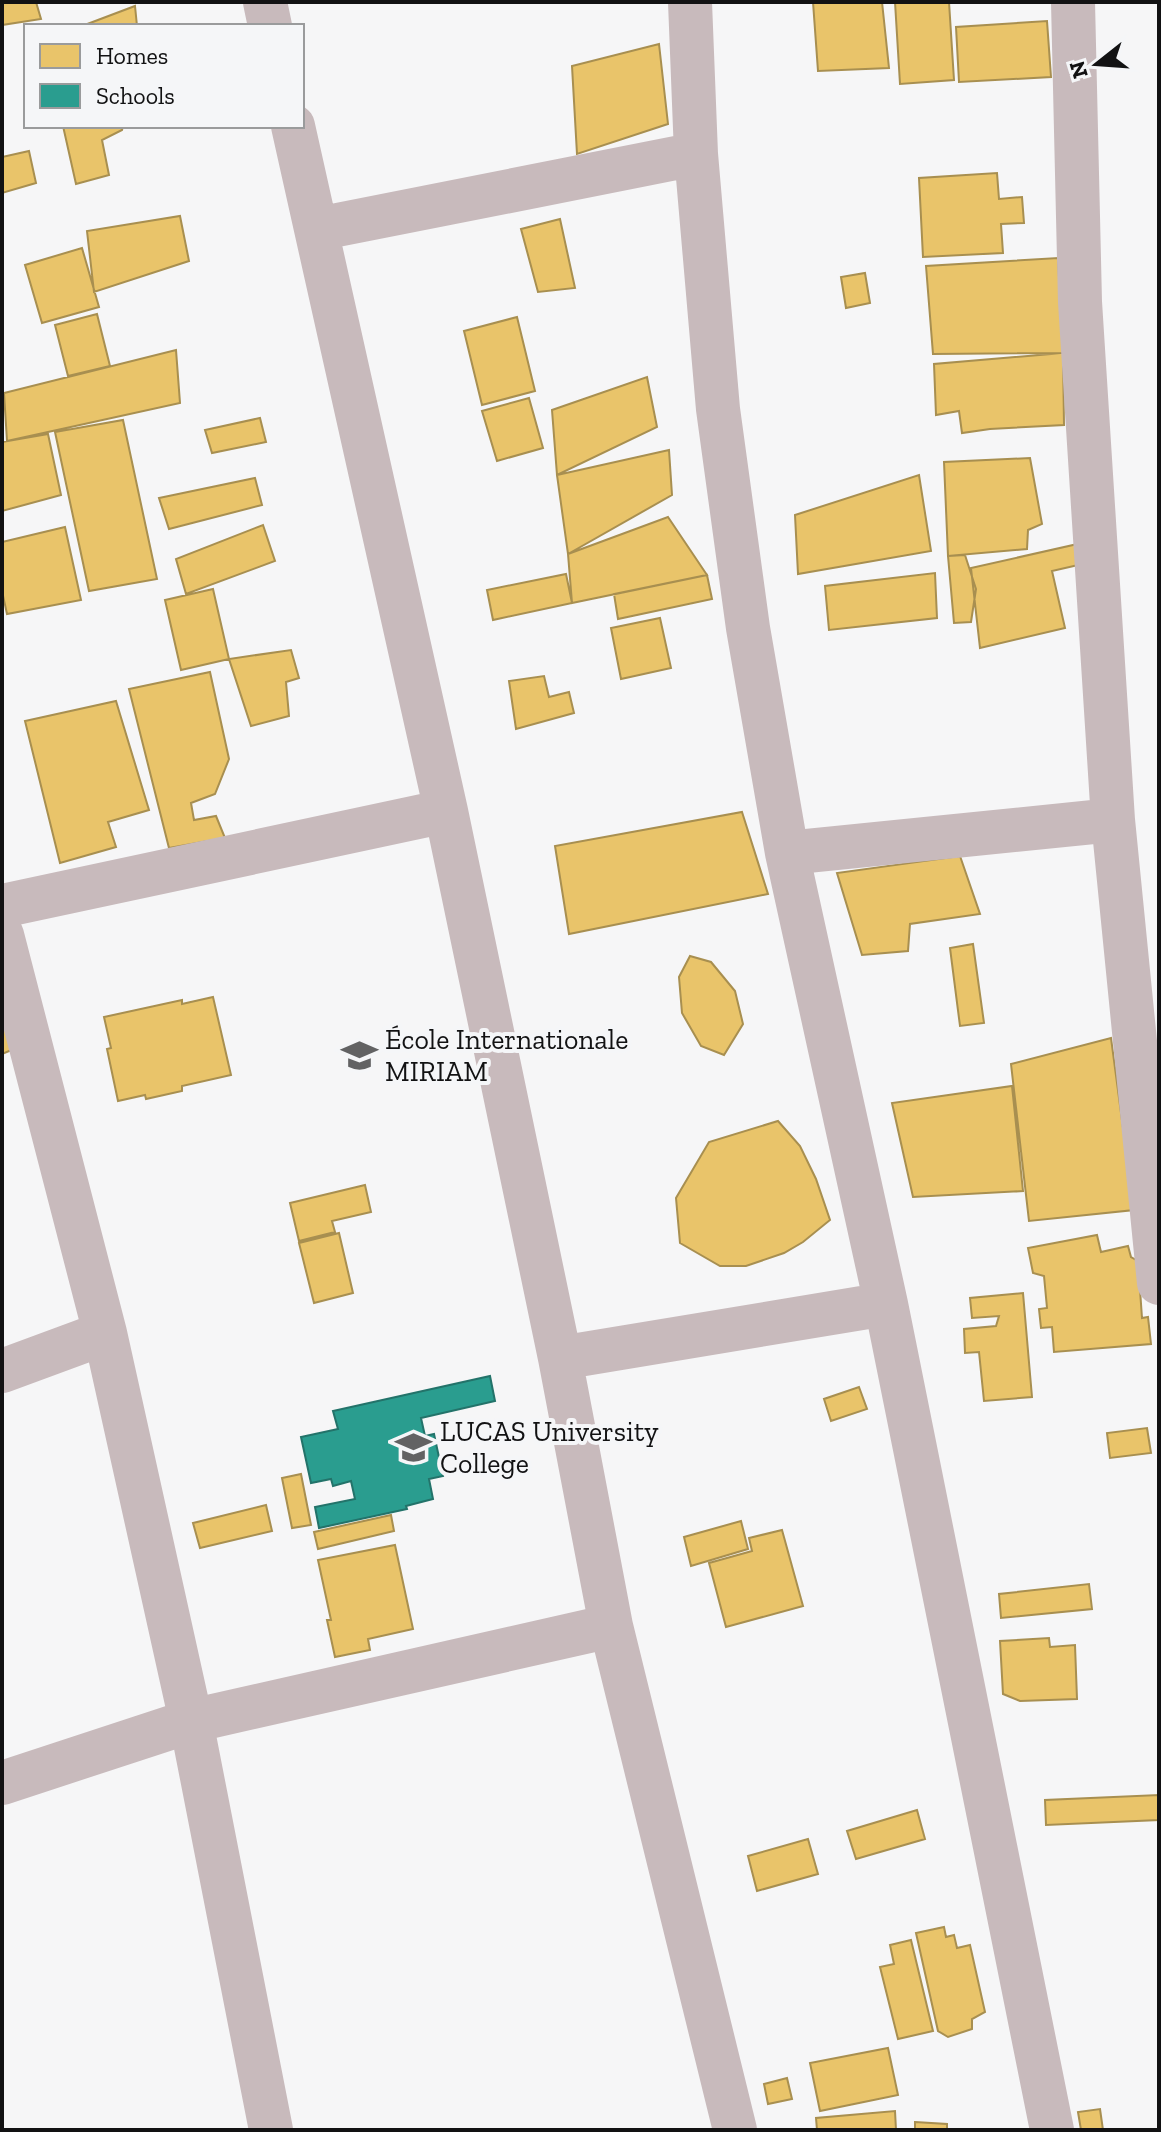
<svg xmlns="http://www.w3.org/2000/svg" width="1161" height="2132" viewBox="0 0 1161 2132" font-family="'Zilla Slab',serif">
<style>
.homes{fill:#e9c46a;stroke:#a88f50;stroke-width:2}
.schools{fill:#2a9d8f;stroke:#23736a;stroke-width:2}
.lines{fill:none;stroke-linecap:round;stroke-linejoin:round}
.street{stroke:#c8babc;stroke-width:44}
.labels{text-anchor:middle;stroke-width:8;stroke-linejoin:round;paint-order:stroke}
.poi-label{font-size:28px;fill:#121213;stroke:#f5f6f8;text-anchor:start}
</style>
<rect width="100%" height="100%" fill="#f6f6f7"/>
<path class="homes" d="M2 2H36L41 19 2 25Z
M813 2H882L889 68 818 71Z
M895 2H949L954 80 900 84Z
M135 6 137 26H82Z
M1047 21 1051 77 959 82 956 27Z
M659 44 668 124 577 154 572 66Z
M63 126H123L122 130 102 140 109 175 76 184Z
M29 151 36 183 2 193V157Z
M997 173 999 199 1022 197 1024 223 1001 224 1003 253 923 257 919 178Z
M180 216 189 261 94 292 87 231Z
M560 219 575 288 538 292 521 229Z
M82 248 99 307 42 323 25 265Z
M1058 258 1063 353 933 354 926 266Z
M865 273 870 303 846 308 841 277Z
M97 314 110 366 68 376 55 325Z
M517 317 535 391 482 405 464 331Z
M176 350 180 403 7 441 4 393Z
M1063 353 1064 425 990 429 962 433 959 411 936 415 934 364Z
M647 377 657 427 557 475 552 410Z
M529 398 543 448 497 461 482 411Z
M260 418 266 442 212 453 205 430Z
M123 420 157 579 89 591 55 432Z
M48 434 61 495 2 511V442Z
M669 450 672 495 568 554 557 475Z
M1030 458 1042 524 1028 530 1027 549 948 556 944 462Z
M919 475 931 551 798 574 795 515Z
M255 478 262 505 169 529 159 498Z
M668 517 707 575 572 603 568 554Z
M263 525 275 561 186 594 176 559Z
M65 527 81 600 7 614 2 591V542Z
M1082 543 1087 563 1052 571 1065 628 980 648 971 568Z
M965 555 976 589 971 622 954 623 948 556Z
M935 573 937 618 829 630 825 586Z
M566 574 572 603 493 620 487 590Z
M707 575 712 599 618 619 614 594Z
M213 589 229 659 181 670 165 600Z
M660 618 671 668 621 679 611 628Z
M291 650 299 678 286 682 289 716 251 726 229 659Z
M210 672 229 759 215 794 191 803 194 820 216 816 225 838 169 848 129 689Z
M544 676 549 697 569 692 574 713 516 729 509 681Z
M116 701 149 810 108 822 116 847 60 863 25 721Z
M742 812 768 894 569 934 555 846Z
M960 856 980 914 910 924 908 951 862 955 837 873Z
M973 944 984 1023 960 1026 950 948Z
M690 956 711 962 735 991 743 1024 724 1055 701 1046 682 1013 679 977Z
M213 997 231 1075 182 1086V1091L146 1099 145 1095 118 1101 107 1049 111 1048 104 1017 182 1000V1004Z
M2 1015 19 1047 2 1054Z
M1111 1038 1134 1210 1029 1221 1011 1064Z
M1012 1086 1023 1191 913 1197 892 1103Z
M778 1121 800 1146 816 1179 830 1220 803 1242 784 1253 746 1266H720L680 1243 676 1198 709 1142Z
M365 1185 371 1212 332 1221 335 1232 299 1241 290 1203Z
M339 1233 353 1293 314 1303 299 1243Z
M1097 1235 1101 1252 1128 1246 1131 1257 1138 1261 1142 1318 1148 1317 1151 1344 1054 1352 1052 1327 1041 1328 1039 1309 1047 1308 1044 1276 1033 1273 1028 1248Z
M1023 1293 1032 1397 984 1401 979 1352 965 1353 964 1329 996 1326 999 1316 972 1318 970 1298Z
M859 1387 867 1409 831 1421 824 1399Z
M1147 1428 1151 1453 1110 1458 1107 1433Z
M301 1474 311 1525 292 1528 282 1478Z
M266 1505 272 1531 200 1548 193 1523Z
M391 1515 394 1531 318 1549 314 1532Z
M741 1521 748 1549 691 1566 684 1537Z
M782 1530 803 1606 726 1627 709 1563 752 1551 749 1538Z
M395 1545 413 1629 368 1639 370 1650 335 1657 327 1620H331L318 1560Z
M1089 1584 1092 1609 1001 1618 999 1594Z
M1049 1638 1050 1647 1075 1645 1077 1699 1020 1701 1003 1694 1000 1641Z
M1159 1795V1820L1046 1825 1045 1800Z
M917 1810 925 1839 856 1859 847 1831Z
M808 1839 818 1874 757 1891 748 1856Z
M944 1927 946 1937 954 1935 957 1948 970 1945 985 2012 972 2019V2029L948 2037 938 2031 916 1933Z
M911 1940 933 2031 898 2039 880 1967 894 1964 890 1945Z
M888 2048 898 2095 820 2111 810 2063Z
M787 2078 792 2099 768 2104 764 2084Z
M1100 2109 1103 2130H1081L1078 2112Z
M895 2111 896 2130H817L816 2118Z
M915 2122 947 2124V2130H915Z"/>
<path class="schools" d="M490 1376 495 1401 421 1418 425 1436 434 1434 443 1476 429 1479 433 1499 406 1506 407 1509 319 1528 315 1507 355 1499 351 1481 333 1486 331 1479 311 1483 301 1437 338 1429 333 1411Z"/>
<g class="lines">
<path class="street" d="M265 2 270 26
M690 2 696 154 718 409 748 628 787 853 886 1304 1052 2130
M1073 2 1080 302 1113 820 1159 1283
M293 126 446 811 560 1358 611 1626 735 2130
M317 229 696 154
M787 853 1113 820
M2 906 446 811
M2 935 105 1333 191 1721 271 2130
M560 1358 886 1304
M2 1371 105 1333
M2 1783 191 1721 611 1626"/>
</g>
<defs>
<symbol id="school-bare" viewBox="-9 -9 18 18"><path d="M0-5L7-2L0 1L-7-2ZM-4 1L0 2.5L4 1V4Q0 6-4 4Z" fill="#626263" stroke="#f5f6f8" stroke-width="2.5" paint-order="stroke"/></symbol>
<symbol id="university-bare" viewBox="-9 -9 18 18"><path d="M0-5L7-2L0 1L-7-2ZM-4 1L0 2.5L4 1V4Q0 6-4 4Z" fill="#626263" stroke="#f5f6f8" stroke-width="2.5" paint-order="stroke"/></symbol>
</defs>
<g fill-rule="evenodd">
<use href="#school-bare" x="334" y="1030" width="51" height="51"/>
<use href="#university-bare" x="388" y="1422" width="51" height="51"/>
</g>
<g class="labels">
<g class="poi-label">
<text x="385" y="1049">École Internationale<tspan x="385" dy="32">MIRIAM</tspan></text>
<text x="440" y="1441">LUCAS University<tspan x="440" dy="32">College</tspan></text>
</g>
</g>
<rect width="1161" height="2132" fill="none" stroke="#121213" stroke-width="8"/>
<rect x="24" y="24" width="280" height="104" fill="#f5f6f8" stroke="#9a9b9c" stroke-width="2"/>
<rect x="40" y="44" width="40" height="24" fill="#e9c46a" stroke="#9a9b9c" stroke-width="2"/>
<text x="96" y="64" font-size="24" fill="#121213">Homes</text>
<rect x="40" y="84" width="40" height="24" fill="#2a9d8f" stroke="#9a9b9c" stroke-width="2"/>
<text x="96" y="104" font-size="24" fill="#121213">Schools</text>
<g transform="translate(1097 64) rotate(253)" stroke="#f5f6f8" stroke-width="6" paint-order="stroke">
<path d="M0-6L14 30L0 20L-14 30Z" fill="#121213"/>
<text y="-12" font-size="22" font-weight="bold" text-anchor="middle" fill="#121213">N</text>
</g>
</svg>
